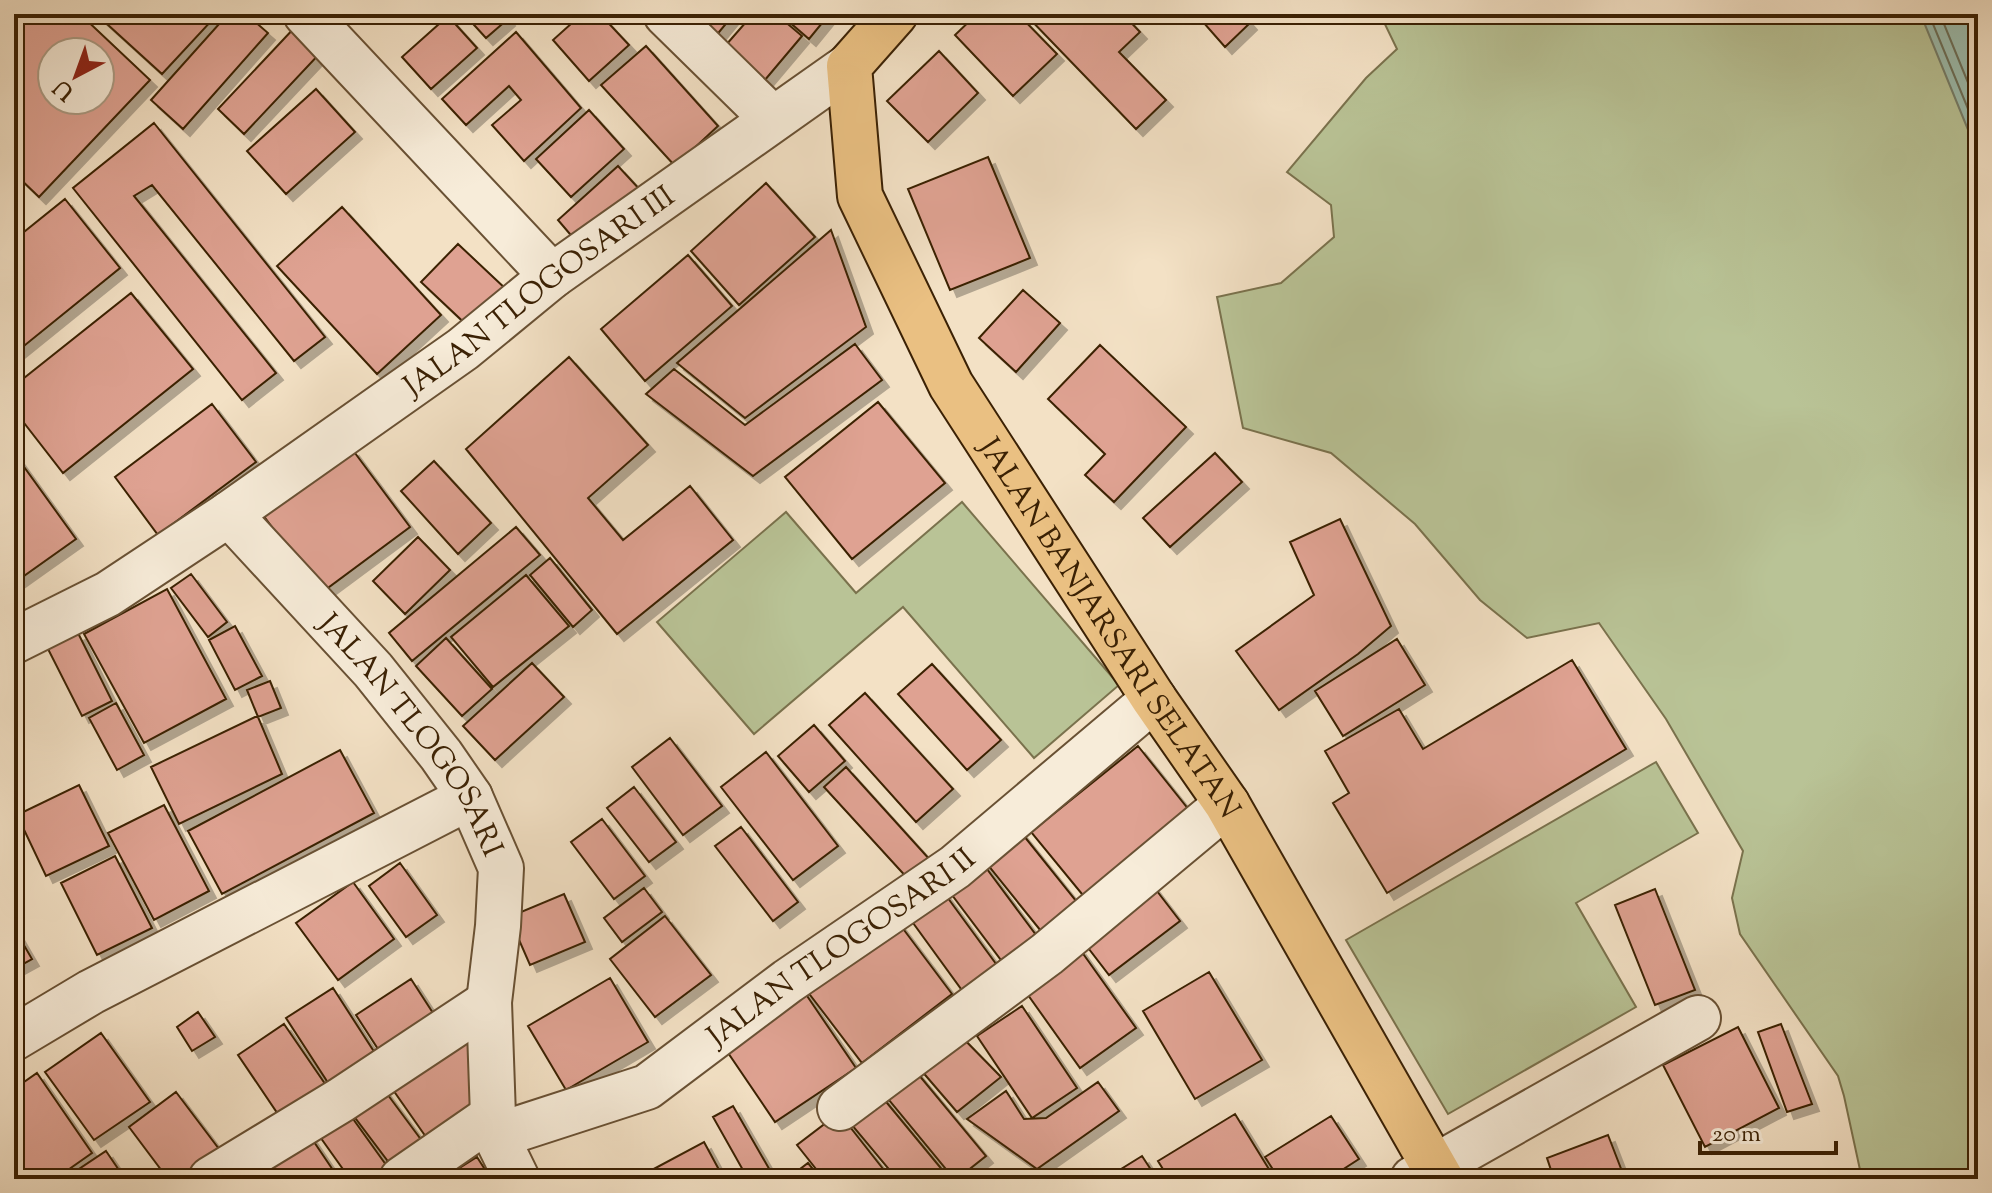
<svg xmlns="http://www.w3.org/2000/svg" width="1992" height="1193" viewBox="0 0 1992 1193" font-family="'Sorts Mill Goudy',serif">
<style>
.green{fill:#b9c396;stroke:#7a724d;stroke-width:2}
.water{fill:#9dbeaf;stroke:#767f6b;stroke-width:2}
.lines{fill:none;stroke-linecap:round;stroke-linejoin:round}
.shore{stroke:#6c705a;stroke-width:2}
.building{fill:#dfa292;stroke:#3b2104;stroke-width:2;fill-rule:evenodd;filter:url(#shadow)}
.minor-casing{stroke:#695134;stroke-width:48}
.major-casing{stroke:#3b2104;stroke-width:48}
.minor{stroke:#f7ecd9;stroke-width:44}
.major{stroke:#eac082;stroke-width:44}
.labels{text-anchor:middle;stroke-width:6;stroke-linejoin:round;paint-order:stroke}
.street-label{font-size:30px;fill:#3b2104;stroke:#f7ecd9}
</style>
<defs>
<filter id="shadow"><feDropShadow dx="7" dy="7" stdDeviation="0" flood-color="#0004"/></filter>
</defs>
<rect width="100%" height="100%" fill="#f3e1c5"/>
<filter id="stains"><feTurbulence type="fractalNoise" baseFrequency=".0025" numOctaves="4"/><feColorMatrix values="0 0 0 0 .2 0 0 0 0 .09 0 0 0 0 .02 0 0 0 .5 -.17"/></filter>
<radialGradient id="worn" r=".72"><stop offset=".6" stop-color="#630" stop-opacity="0"/><stop offset="1" stop-color="#630" stop-opacity=".3"/></radialGradient>
<path class="green" d="M1380 14H1978V1179H1862L1844 1096 1838 1076 1740 934 1732 898 1743 851 1666 719 1599 623 1527 638 1480 600 1415 524 1331 453 1243 428 1217 297 1281 283 1334 237 1331 205 1287 172 1366 78 1397 49Z
M962 502 1119 685 1034 758 903 607 754 734 657 622 786 512 856 593Z
M1656 762 1698 833 1576 903 1636 1007 1448 1114 1346 940Z"/>
<path class="water" d="M1930 14H1978V154L1923 20Z"/>
<g class="lines">
<path class="shore" d="M1934 14 1933 24 1978 133
M1945 14 1944 24 1978 107"/>
</g>
<path class="building" d="M24 14H80L150 80 39 197 14 173V24ZM52 52H100V100H52Z
M96 14H211L215 17 162 74Z
M228 14H246L268 33 183 129 151 100Z
M464 14H503L508 19 486 38Z
M582 14H600L629 45 589 81 553 40Z
M689 14H734L715 37Z
M753 14H776L802 36 759 87 719 53Z
M780 14H824L827 17 809 39Z
M977 14H1018L1057 54 1013 96 955 35Z
M1025 14H1123L1140 32 1119 52 1166 100 1136 129Z
M1196 14H1242L1250 23 1225 47Z
M448 16 477 48 431 89 402 57Z
M297 25 323 50 244 134 218 109Z
M516 32 581 108 524 161 492 125 521 100 509 86 466 125 442 99Z
M646 46 718 126 675 166 601 85Z
M939 51 978 93 928 142 887 101Z
M316 89 355 132 286 194 247 151Z
M589 110 624 149 571 197 536 159Z
M154 123 325 337 294 361 152 185 134 196 276 373 242 400 73 188Z
M988 157 1030 258 950 290 908 189Z
M618 166 642 192 581 247 558 220Z
M766 183 815 237 739 305 691 251Z
M65 199 120 268 14 354V240Z
M342 207 441 315 377 374 277 266Z
M831 230 866 327 745 418 677 363Z
M458 244 509 292 472 330 421 282Z
M688 255 732 306 645 381 601 329Z
M1023 290 1060 323 1016 372 979 338Z
M131 293 193 369 63 473 14 410V386Z
M855 344 882 380 753 476 646 394 674 369 745 425Z
M1100 345 1186 427 1114 502 1085 475 1105 454 1048 399Z
M569 357 648 445 588 498 623 540 690 486 733 540 617 634 466 449Z
M878 402 945 483 852 559 785 477Z
M212 404 256 462 158 535 115 477Z
M352 449 410 527 321 593 263 515Z
M14 453 76 539 14 583Z
M1215 453 1242 482 1170 547 1143 518Z
M434 461 491 523 458 554 401 491Z
M1340 519 1391 626 1358 654 1279 710 1236 651 1314 595 1290 542Z
M516 527 540 555 412 661 389 633Z
M418 537 450 570 405 614 373 581Z
M550 558 592 610 573 627 530 575Z
M191 574 227 622 208 637 171 588Z
M526 575 569 626 493 687 451 637Z
M167 589 226 699 144 743 84 634Z
M235 626 262 676 235 690 209 640Z
M78 633 112 701 82 716 47 647Z
M446 638 492 689 462 716 416 666Z
M1397 639 1425 685 1343 736 1315 691Z
M1572 660 1626 749 1387 893 1333 803 1349 793 1325 751 1399 709 1423 749Z
M532 663 564 697 495 760 463 726Z
M932 664 1001 740 967 770 898 694Z
M270 681 281 708 258 717 247 690Z
M865 693 953 789 916 822 829 725Z
M116 703 144 755 117 770 89 718Z
M255 717H258L282 774 179 824 151 767Z
M814 725 845 761 809 792 778 756Z
M670 738 722 806 683 835 632 767Z
M1138 746 1197 820 1091 905 1031 832Z
M340 750 374 813 222 894 188 831Z
M766 752 838 846 793 880 721 787Z
M846 767 931 861 910 881 824 787Z
M79 785 109 846 46 876 17 815Z
M634 787 676 842 649 862 607 808Z
M164 805 209 891 154 920 108 833Z
M602 819 645 876 614 899 571 842Z
M741 827 798 902 773 921 715 846Z
M1020 831 1081 907 1045 936 983 859Z
M115 856 152 928 97 955 61 883Z
M981 861 1039 939 1004 964 946 887Z
M400 863 437 915 406 937 369 886Z
M353 882 394 939 338 980 296 923Z
M1150 882 1180 921 1109 975 1079 936Z
M644 888 662 912 622 942 604 918Z
M1655 889 1695 990 1655 1005 1615 905Z
M942 890 999 968 964 993 908 916Z
M564 894 585 942 530 965 509 917Z
M665 916 711 975 655 1017 610 959Z
M895 918 952 994 862 1063 804 987Z
M14 928 32 959 14 969Z
M1079 948 1136 1028 1080 1068 1023 988Z
M1209 972 1262 1060 1195 1099 1143 1011Z
M610 978 648 1042 566 1090 528 1026Z
M411 979 444 1030 389 1066 356 1015Z
M801 987 856 1068 775 1122 720 1041Z
M333 988 382 1064 336 1095 286 1018Z
M1022 1006 1077 1088 1032 1118 977 1036Z
M198 1012 215 1037 192 1051 177 1027Z
M284 1024 332 1094 286 1126 238 1055Z
M1781 1024 1812 1104 1787 1112 1758 1032Z
M1738 1027 1779 1108 1705 1147 1663 1065Z
M953 1028 1001 1077 957 1112 914 1062Z
M471 1032 477 1107 426 1137 391 1087Z
M101 1033 150 1102 94 1140 45 1072Z
M909 1063 986 1156 957 1179H954L879 1088Z
M37 1073 92 1153 55 1179H31L14 1154V1089Z
M1098 1082 1119 1111 1037 1169 967 1119 1006 1091 1024 1119 1046 1118Z
M382 1087 425 1145 393 1168 350 1111Z
M176 1092 219 1149 179 1179H168L129 1127Z
M878 1092 949 1178 947 1179H897L846 1118Z
M343 1105 389 1169 375 1179H350L313 1127Z
M733 1106 775 1179H748L713 1117Z
M839 1113 891 1179H824L797 1145Z
M1235 1114 1275 1179H1169L1158 1161Z
M1331 1116 1359 1159 1328 1179H1279L1265 1157Z
M308 1133 339 1179H277L265 1162Z
M1608 1135 1625 1179H1554L1547 1158Z
M704 1142 724 1179H635Z
M106 1151 125 1179H64Z
M1142 1156 1157 1179H1105Z
M477 1157 491 1179H442Z
M808 1163 821 1179H787Z"/>
<g class="lines">
<defs>
<g id="minor">
<path d="M306 14 552 276"/>
<path d="M666 14 773 119"/>
<path id="s1" d="M229 514 373 670 441 755 470 797 501 868 498 926 489 1002 493 1116 496 1136 517 1179"/>
<path id="s2" d="M14 641 108 594 229 514 463 349 552 276 849 66"/>
<path d="M14 1038 91 992 470 797"/>
<path d="M840 1108 1047 954 1227 804"/>
<path id="s3" d="M496 1136 647 1087 788 981 955 867 1154 699"/>
<path d="M211 1179 341 1100 489 1002"/>
<path d="M402 1179 493 1116"/>
<path d="M1413 1179 1698 1018"/>
</g>
<g id="major">
<path id="s4" d="M895 14 849 66 860 196 951 385 1154 699 1227 804 1441 1179"/>
</g>
</defs>
<use href="#minor" class="minor-casing"/>
<use href="#major" class="major-casing"/>
<use href="#minor" class="minor"/>
<use href="#major" class="major"/>
</g>
<g class="labels">
<g class="street-label">
<text dy="10" stroke="none"><textPath href="#s2" startOffset="632">JALAN TLOGOSARI III</textPath></text>
<text dy="10" stroke="none"><textPath href="#s4" startOffset="700">JALAN BANJARSARI SELATAN</textPath></text>
<text dy="10" stroke="none"><textPath href="#s1" startOffset="288">JALAN TLOGOSARI</textPath></text>
<text dy="10" stroke="none"><textPath href="#s3" startOffset="398">JALAN TLOGOSARI II</textPath></text>
</g>
</g>
<rect width="1992" height="1193" fill="none" stroke="#f3e1c5" stroke-width="48"/>
<rect x="16" y="16" width="1960" height="1161" fill="none" stroke="#3b2104" stroke-width="4"/>
<rect x="24" y="24" width="1944" height="1145" fill="none" stroke="#3b2104" stroke-width="2"/>
<g transform="translate(76 76) rotate(221)"><circle r="38" fill="#f7ecd9" stroke="#ac9b84" stroke-width="2"/>
<path d="M0-6L14 30L0 20L-14 30Z" fill="#8f2418"/>
<text y="-12" font-size="22" font-weight="bold" text-anchor="middle" fill="#3b2104">U</text>
</g>
<path d="M1700 1141v12h136v-12" fill="none" stroke="#3b2104" stroke-width="4"/>
<text x="1712" y="1141" font-size="24" fill="#3b2104" stroke="#f7ecd9" stroke-width="6" paint-order="stroke">20 m</text>
<rect width="100%" height="100%" filter="url(#stains)"/>
<rect width="100%" height="100%" fill="url(#worn)"/>
</svg>
